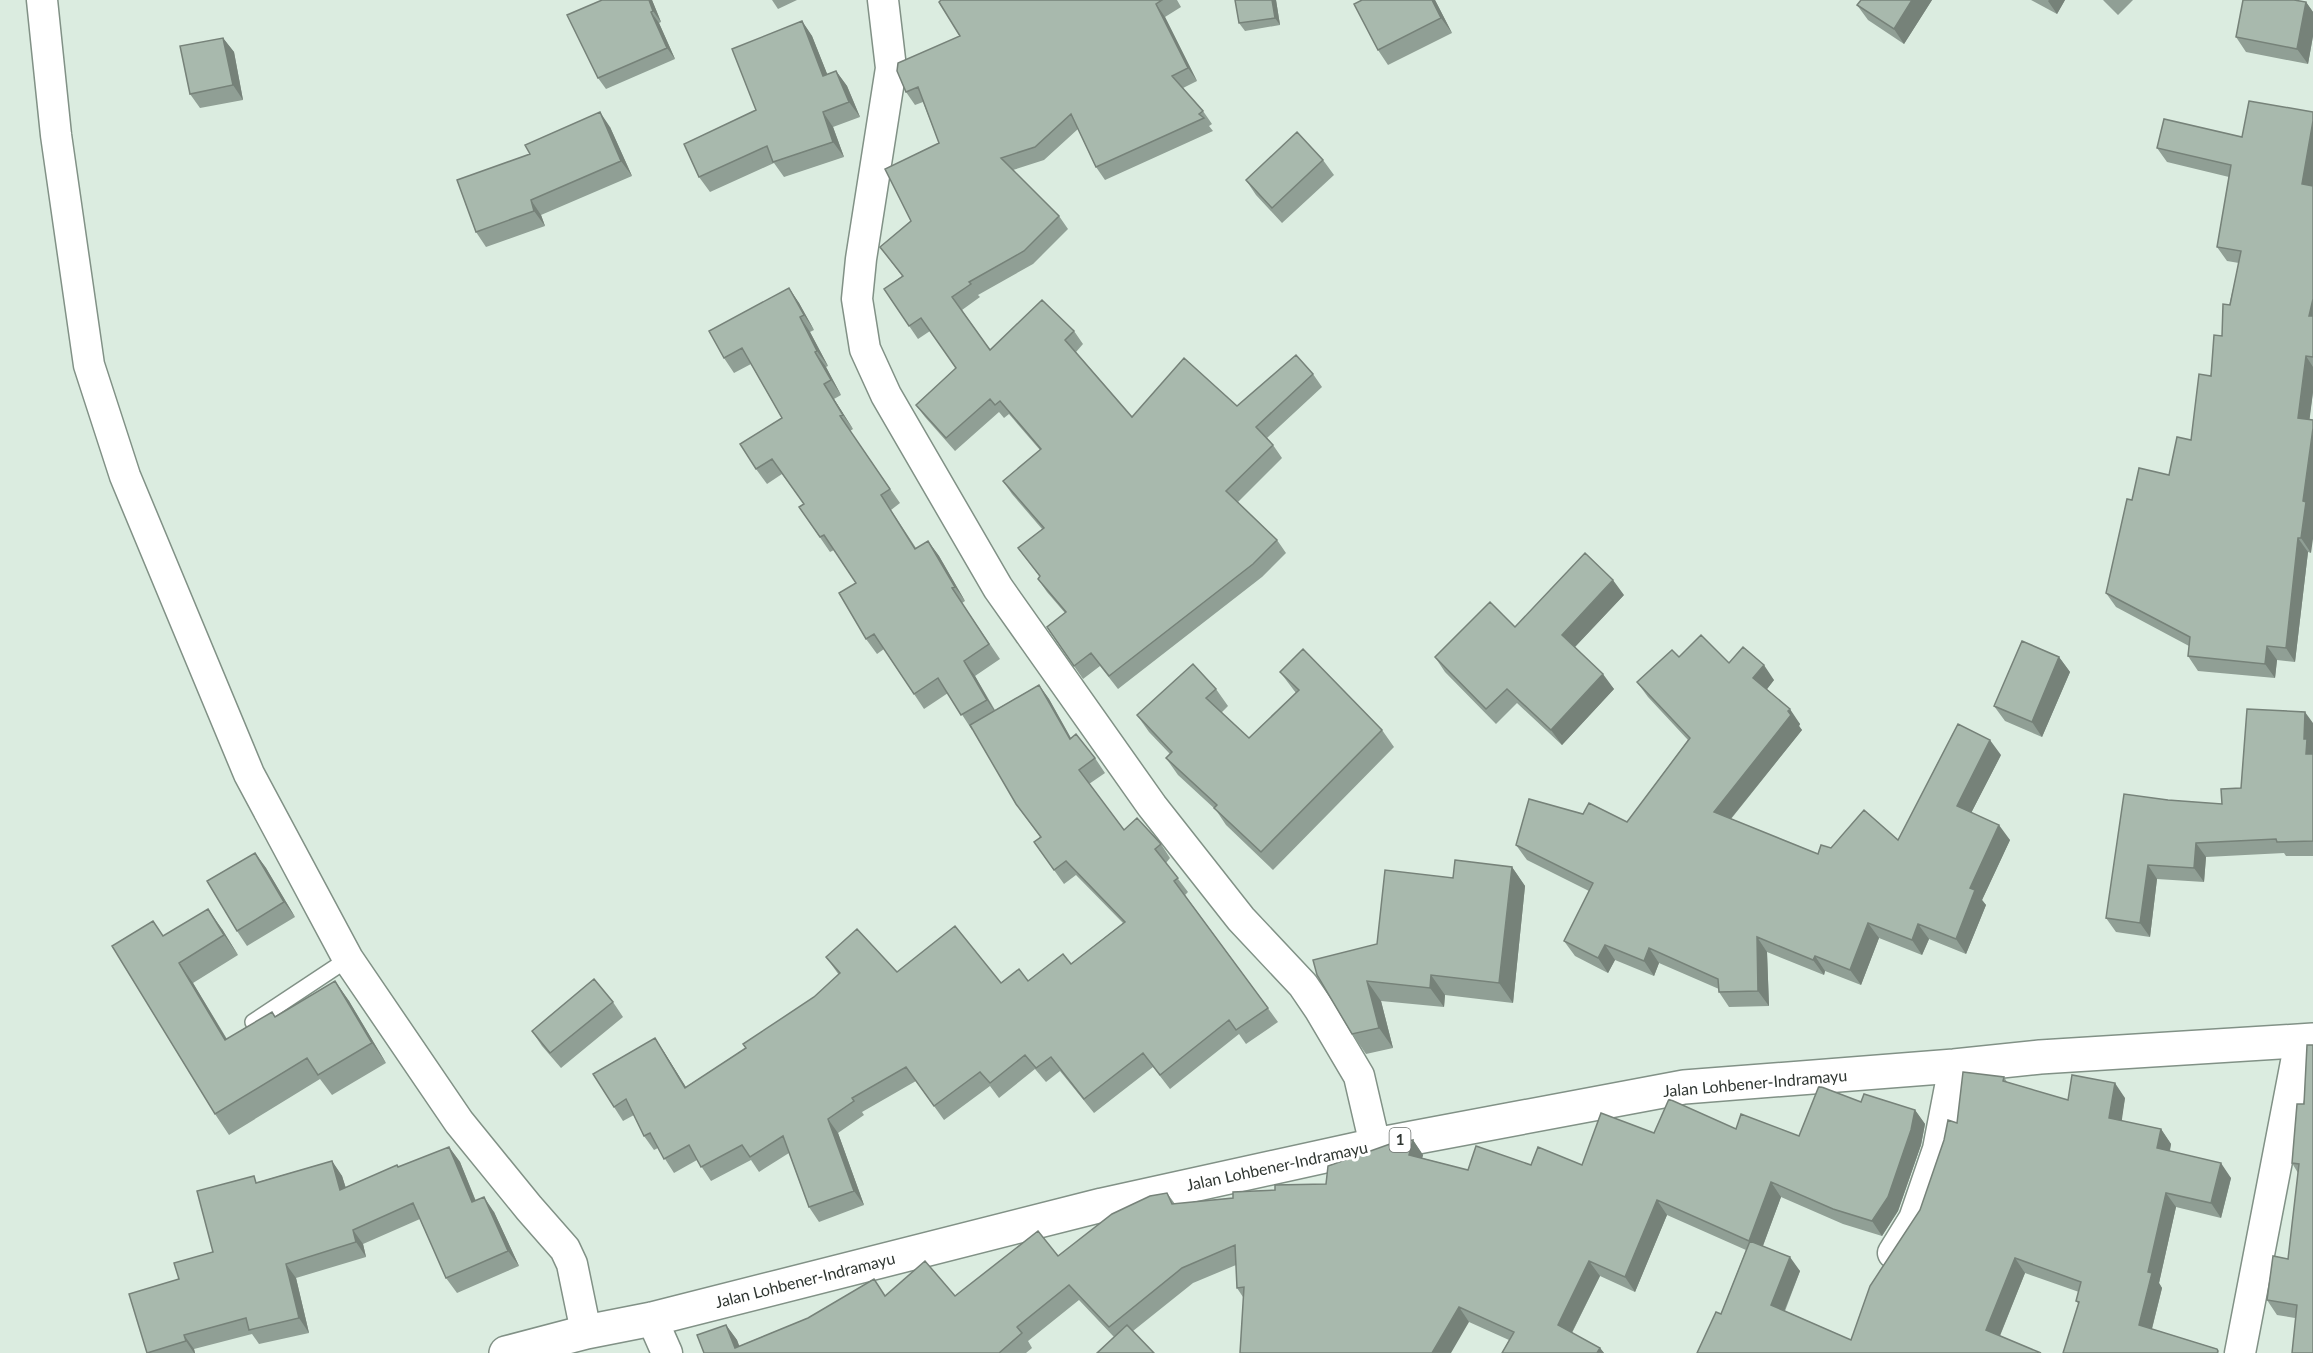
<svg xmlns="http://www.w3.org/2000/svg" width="2313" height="1353" viewBox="0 0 2313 1353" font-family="Lato,sans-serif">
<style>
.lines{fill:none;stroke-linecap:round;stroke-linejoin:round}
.service-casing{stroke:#819186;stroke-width:18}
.minor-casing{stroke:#819186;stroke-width:33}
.trunk-casing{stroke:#819186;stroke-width:36}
.service{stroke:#fff;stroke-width:15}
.minor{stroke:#fff;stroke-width:30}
.trunk{stroke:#fff;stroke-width:33}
.wall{fill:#909f95}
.shaded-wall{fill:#768279}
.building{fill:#a8b9ad;stroke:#768279;stroke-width:1.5}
.labels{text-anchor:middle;stroke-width:6;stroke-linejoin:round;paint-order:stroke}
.shield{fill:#fff;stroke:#6d726f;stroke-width:1.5}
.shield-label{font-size:15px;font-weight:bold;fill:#2f3631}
.street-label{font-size:16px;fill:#2f3631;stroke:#fff}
</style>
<rect width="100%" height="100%" fill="#dbece0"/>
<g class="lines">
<defs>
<path id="service" d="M253 1022 348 959"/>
<path id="minor" d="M42 0 56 135 89 365 125 476 249 774 348 959 459 1122 529 1208 565 1249 572 1264 586 1332
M883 0 891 68 861 259 857 299 865 349 886 395 998 588 1152 806 1241 919 1303 985 1320 1010 1359 1076 1375 1145
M1893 1253 1914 1219 1938 1149 1954 1066
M652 1319 667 1353
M2240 1353 2300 1041"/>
<path id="trunk" d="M506 1353 586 1332 652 1319 1102 1205 1375 1145 1684 1087 1954 1066 2040 1057 2313 1040"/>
</defs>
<use href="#service" class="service-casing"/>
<use href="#minor" class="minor-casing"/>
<use href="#trunk" class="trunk-casing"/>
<use href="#service" class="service"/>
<use href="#minor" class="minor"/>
<use href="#trunk" class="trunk"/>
</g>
<path class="wall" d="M652 0 661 22 659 23 675 59 606 89 598 78Z
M772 0H797L778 9Z
M941 0H1177L1181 7 1165 17 1197 81 1183 88 1203 111 1212 124 1209 126 1213 131 1105 180 1096 167 1078 129 1044 160 1013 170 1059 216 1068 229 1033 264 978 295 980 297 962 310 990 350 1074 331 1083 344 1076 352 1132 417 1237 406 1313 374 1322 387 1267 438 1273 445 1282 458 1238 502 1277 540 1286 553 1262 577 1118 689 1100 666 1083 679 1047 627 1065 613 1047 592 1038 579 1040 577 1018 548 1042 529 1012 494 1003 481 1040 450 1009 414 1004 418 999 412 955 451 925 417 916 405 956 368 930 331 918 339 884 289 902 276 880 247 911 221 939 143 923 102 915 105 906 92 960 36Z
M1235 0H1276L1280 25 1245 31 1239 23Z
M1435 0 1452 33 1388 65 1378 50Z
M1861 0H1932L1904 44 1868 20 1857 5Z
M2031 0H2065L2057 14Z
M2103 0H2133L2118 15Z
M2306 2 2313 12V36L2308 64 2246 52 2236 37Z
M802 21 812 36 827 74 836 71 847 86 860 117 833 127 844 157 784 177 774 163 710 192 699 177 756 110Z
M223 38 234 52 243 100 200 108 190 94Z
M2313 112V392L2309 420 2311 553 2308 552 2295 662 2277 660 2275 678 2198 671 2188 656 2189 646 2116 607 2106 593 2132 500 2169 475 2191 440 2222 336 2239 263 2227 261 2217 247 2229 177 2167 162 2157 148 2242 137Z
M610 127 632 176 541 215 545 226 486 247 476 232Z
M1323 160 1334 175 1282 223 1256 195 1246 180Z
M789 288 799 303 814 330 810 332 828 366 826 367 841 395 834 399 853 429 850 431 900 503 891 510 916 548 928 541 939 556 965 601 962 603 1000 659 975 676 995 710 1039 685 1049 699 1071 738 1095 758 1105 773 1089 784 1124 830 1161 844 1170 858 1166 863 1188 892 1185 895 1278 1022 1246 1044 1239 1034 1170 1089 1153 1067 1094 1113 1060 1071 1046 1082 1035 1069 999 1098 990 1086 944 1120 916 1081 862 1112 864 1115 838 1133 864 1205 819 1222 809 1207 789 1153 759 1172 751 1160 711 1181 697 1160 674 1173 658 1148 654 1150 644 1136 634 1115 623 1121 614 1107 664 1052 686 1087 746 1048 814 997 839 975 826 957 897 972 1001 983 1028 981 1071 964 1123 923 1076 875 1064 884 1034 842 1040 837 1016 804 973 729 972 730 948 693 924 709 884 649 877 654 866 639 856 583 834 550 830 552 799 507 804 504 782 474 767 484 756 469 782 418 751 364 734 373 724 358Z
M1624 595 1575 647 1614 689 1562 745 1517 703 1496 724 1445 672 1435 657 1515 627Z
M2059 657 2070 672 2042 737 2005 721 1994 706Z
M1729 663 1774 680 1767 689 1800 724 1799 726 1802 730 1731 819 1818 854 1831 848 1898 840 2001 755 1971 813 2010 840 1982 900 1986 905 1966 954 1929 939 1922 955 1879 938 1861 985 1825 971 1824 975 1767 952 1769 1006 1729 1007 1719 992V989L1659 963 1654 976 1615 960 1608 973 1575 956 1564 941 1589 891 1527 860 1516 845 1583 814 1627 822 1688 740 1648 697 1637 682Z
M1280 672 1382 730 1394 747 1273 870 1226 825 1216 810 1178 775 1166 758 1170 754 1149 732 1137 715 1216 689 1228 706 1221 713 1249 738 1296 693Z
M2313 723V856H2286L2284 853 2206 857 2204 882 2157 879 2150 937 2116 932 2106 918 2168 800 2222 804Z
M255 853 266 868 295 917 247 946 237 931Z
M1512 867 1525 886 1513 1003 1445 995 1444 1007 1381 1001 1393 1048 1366 1054 1352 1034 1377 944 1453 878Z
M222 929 238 955 193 983 227 1039 276 1017 335 981 349 1001 386 1063 332 1095 320 1079 229 1135 215 1114 164 936Z
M613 1002 623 1017 561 1068 542 1046 532 1031Z
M2004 1077 2007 1082 2068 1100 2125 1098 2121 1121 2161 1129 2171 1144 2170 1151 2231 1178 2221 1218 2176 1207 2159 1283 2162 1288 2152 1329 2217 1349 2219 1353 2079 1304 2076 1301 2079 1292 2025 1273 2000 1336 1697 1353 1721 1314 1746 1250 1667 1215 1635 1292 1600 1276 1572 1333 1600 1348 1604 1353H1502L1509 1340 1469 1322 1243 1297 1237 1288 1236 1265 1193 1283 1133 1331 1114 1337 1079 1300 1028 1341 1032 1348 1026 1353H704L726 1325 737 1340 739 1346 808 1318 886 1296H955L1058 1256 1167 1193 1175 1204 1233 1198 1275 1190 1326 1184 1413 1140 1423 1155 1422 1158 1468 1170 1531 1165H1582L1654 1133 1736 1129 1799 1136 1861 1102 1915 1110 1925 1124 1921 1145 1898 1211 1882 1236 1843 1224 1781 1197 1763 1246 1800 1271 1785 1311 1851 1340 1920 1210 1957 1123Z
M2304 1104 2313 1353 2295 1318 2277 1315 2267 1300 2288 1259 2298 1173 2292 1163Z
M449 1147 460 1162 476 1201 494 1212 519 1266 457 1293 446 1278 420 1219 363 1244 366 1257 296 1278 309 1333 259 1344 252 1334 194 1349 195 1353H147L179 1279 213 1252 258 1182 332 1161 342 1176 346 1188Z"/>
<path class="shaded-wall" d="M649 0H652L661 22 653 11Z
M1272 0H1276L1280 25 1275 18Z
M1432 0H1435L1452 33 1441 18Z
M1912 0H1932L1904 44 1894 29Z
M2049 0H2065L2057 14 2048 1Z
M2306 2 2313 12V36L2308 64 2297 49Z
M1156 4 1165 17 1197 81 1188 68Z
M651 12 659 23 675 59 667 48Z
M802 21 812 36 834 91 823 76Z
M223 38 234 52 243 100 233 85Z
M836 71 847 86 860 117 849 102Z
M600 112 610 127 632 176 621 161Z
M823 112 833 127 844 157 833 142Z
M2313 121V194L2302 184Z
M531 200 541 215 545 226 534 211Z
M789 288 799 303 814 330 804 315Z
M2313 299V321L2309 316Z
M800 317 810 332 828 366 817 351Z
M815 352 826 367 841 395 831 380Z
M2306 356 2313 367V392L2308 432 2298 418Z
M824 384 834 399 853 429 843 415Z
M2313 428V539L2311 553 2301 538 2303 501Z
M2298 538 2308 552 2295 662 2286 648Z
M928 541 939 556 965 601 955 587Z
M1613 580 1624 595 1572 650 1562 635Z
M2267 646 2277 660 2275 678 2265 664Z
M2059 657 2070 672 2042 737 2032 722Z
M964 661 975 676 997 715 987 700Z
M1764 665 1774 680 1764 693 1753 678Z
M1603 674 1614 689 1562 745 1551 730Z
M1039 685 1049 699 1079 753 1070 739Z
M1790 709 1800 724 1799 726 1802 730 1724 827 1714 812Z
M2305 712 2313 723V764L2306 754 2304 739Z
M1990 740 2001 755 1967 821 1957 806Z
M1999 825 2010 840 1982 900 1986 905 1966 954 1956 939 1970 888Z
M2196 843 2206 857 2204 882 2194 868Z
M255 853 266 868 295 917 284 902Z
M2148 865 2157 879 2150 937 2140 923Z
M1512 867 1525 886 1513 1003 1499 983Z
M208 909 222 929 238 955 224 935Z
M1868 923 1879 938 1861 985 1850 970Z
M1918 924 1929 939 1922 955 1912 940Z
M1757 937 1767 952 1769 1006 1758 991Z
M1605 945 1615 960 1608 973 1598 958Z
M1649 948 1659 963 1654 976 1644 961Z
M1815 956 1825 971 1824 975 1813 960Z
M179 963 193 983 239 1060 225 1040Z
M1431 975 1445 995 1444 1007 1430 988Z
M335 981 349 1001 386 1063 372 1043Z
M1367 981 1381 1001 1393 1048 1379 1028Z
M655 1038 664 1052 695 1102 685 1088Z
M2115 1083 2125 1098 2120 1133 2109 1118Z
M1915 1110 1925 1124 1921 1145 1898 1211 1882 1236 1872 1221Z
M828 1119 838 1133 864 1205 854 1191Z
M2161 1129 2171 1144 2167 1163 2157 1148Z
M1413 1140 1423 1155 1419 1170 1409 1155Z
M449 1147 460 1162 482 1217 472 1202Z
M332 1161 342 1176 351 1205 340 1190Z
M2221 1163 2231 1178 2221 1218 2211 1203Z
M1771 1182 1781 1197 1759 1256 1749 1241Z
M2166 1193 2176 1207 2159 1283 2162 1288 2149 1340 2139 1325 2148 1272Z
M484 1197 494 1212 519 1266 508 1251Z
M1657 1200 1667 1215 1635 1292 1625 1277Z
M353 1230 363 1244 366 1257 356 1242Z
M1790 1257 1800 1271 1781 1319 1771 1305Z
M2015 1258 2025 1273 1996 1345 1986 1330Z
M1589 1261 1600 1276 1568 1340 1558 1325Z
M286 1264 296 1278 309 1333 299 1318Z
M1459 1307 1469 1322 1451 1353H1432Z
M726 1325 737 1340 742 1353 735 1348Z
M184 1335 194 1349 195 1353H194L186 1341Z
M1600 1348 1604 1353H1597Z"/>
<path class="building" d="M602 0H649L653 11 651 12 667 48 598 78 567 15Z
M941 0H1162L1156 4 1188 68 1172 76 1203 111 1199 114 1204 118 1096 167 1071 114 1035 147 1001 158 1059 216 1024 251 969 282 971 284 952 297 990 350 1042 300 1074 331 1065 340 1132 417 1184 358 1237 406 1296 355 1313 374 1256 427 1273 445 1226 491 1277 540 1253 564 1109 676 1091 653 1074 666 1047 627 1066 612 1038 579 1040 576 1018 548 1044 528 1003 481 1041 449 1000 401 995 405 990 399 946 438 916 405 956 368 921 318 909 326 884 289 903 276 880 247 911 221 885 169 939 143 918 87 906 92 897 71 898 63 960 36 939 2Z
M1235 0H1272L1275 18 1239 23Z
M1362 0H1432L1441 18 1378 50 1354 4Z
M1861 0H1912L1894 29 1857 5Z
M2243 0H2294L2306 2 2297 49 2236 37Z
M802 21 823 76 836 71 849 102 823 112 833 142 773 162 767 146 699 177 684 144 756 110 732 49Z
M223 38 233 85 190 94 180 46Z
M2249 101 2313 112V121L2302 184 2313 186V299L2309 316H2313V357L2306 356 2298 418 2313 420V428L2303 501 2306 502 2301 538H2298L2286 648 2267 646 2265 664 2188 656 2190 637 2106 593 2127 499 2132 500 2139 468 2169 475 2177 437 2191 440 2199 374 2211 376 2214 335 2222 336 2223 304 2230 305 2241 251 2217 247 2231 165 2157 148 2164 119 2242 137Z
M600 112 621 161 531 200 534 211 476 232 457 180 530 154 525 145Z
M1297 132 1323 160 1272 208 1246 180Z
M789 288 804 315 800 317 817 351 815 352 831 380 824 384 843 415 840 416 890 489 881 495 915 549 928 541 955 587 952 588 989 644 964 661 987 700 961 715 938 678 914 694 874 634 866 639 839 593 856 583 824 535 820 537 799 507 804 504 772 459 756 469 740 444 782 418 742 348 724 358 709 331Z
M1585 553 1613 580 1562 635 1603 674 1551 730 1507 689 1486 709 1435 657 1490 602 1515 627Z
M1701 635 1729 663 1743 647 1764 665 1753 678 1790 709 1788 711 1791 715 1714 812 1818 854 1821 845 1831 848 1864 810 1898 840 1958 724 1990 740 1957 806 1999 825 1970 888 1975 890 1956 939 1918 924 1912 940 1868 923 1850 970 1815 956 1813 960 1757 937 1758 991 1719 992 1718 979 1649 948 1644 961 1605 945 1598 958 1564 941 1593 883 1516 845 1529 799 1583 814 1589 803 1627 822 1690 738 1637 682 1672 650 1679 657Z
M2022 641 2059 657 2032 722 1994 706Z
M1303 649 1382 730 1261 852 1214 808 1217 805 1166 758 1172 752 1137 715 1193 664 1216 689 1206 698 1249 738 1299 690 1280 672Z
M1039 685 1070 739 1076 734 1095 758 1079 770 1124 830 1137 818 1161 844 1155 849 1178 878 1174 881 1268 1008 1236 1030 1229 1020 1160 1075 1143 1053 1084 1099 1051 1057 1036 1068 1025 1055 990 1083 980 1072 934 1106 906 1067 852 1098 854 1101 828 1119 854 1191 809 1207 783 1136 750 1157 742 1145 701 1167 689 1145 664 1159 650 1133 644 1136 626 1099 614 1107 593 1074 655 1038 685 1088 746 1048 743 1044 814 997 840 973 826 957 857 929 897 972 955 926 1001 983 1019 969 1028 981 1063 954 1071 964 1125 922 1066 861 1054 870 1034 842 1041 837 1016 804 970 725Z
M2247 709 2305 712 2304 739H2307L2306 754H2313V841L2277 842 2276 839 2196 843 2194 868 2148 865 2140 923 2106 918 2124 794 2168 800 2222 804 2221 789 2241 788Z
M255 853 284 902 237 931 207 881Z
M1455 860 1512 867 1499 983 1431 975 1430 988 1367 981 1379 1028 1352 1034 1317 975 1313 960 1377 944 1385 870 1453 878Z
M208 909 224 935 179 963 225 1040 272 1012 275 1017 335 981 372 1043 318 1075 307 1058 215 1114 112 946 153 921 163 936Z
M594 979 613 1002 550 1053 532 1031Z
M2307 1045H2313V1353H2292L2297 1305 2267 1300 2273 1256 2288 1259 2299 1164 2292 1163 2297 1104H2304Z
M1963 1072 2004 1077 2003 1081 2068 1100 2072 1075 2115 1083 2109 1118 2161 1129 2157 1148 2221 1163 2211 1203 2166 1193 2148 1272 2152 1273 2139 1325 2217 1349 2218 1351 2217 1353H2063L2079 1302 2076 1301 2081 1282 2015 1258 1986 1330 2041 1353H1697L1716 1312 1721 1314 1750 1241 1790 1257 1771 1305 1851 1340 1870 1286 1920 1210 1944 1140 1948 1120 1957 1123Z
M1819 1086 1861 1102 1864 1094 1915 1110 1911 1130 1888 1197 1872 1221 1833 1209 1771 1182 1749 1241 1657 1200 1625 1277 1589 1261 1558 1325 1600 1348 1597 1353H1502L1514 1332 1459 1307 1432 1353H1240L1244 1287 1237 1288 1235 1245 1182 1268 1109 1327 1069 1285 1017 1327 1022 1333 999 1353H704L697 1335 726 1325 735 1348 808 1318 874 1279 885 1296 925 1261 955 1296 1038 1231 1058 1256 1112 1214 1150 1196 1167 1193 1172 1204 1233 1198V1192L1275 1190V1185L1326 1184 1328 1166 1390 1144 1413 1140 1409 1155 1468 1170 1476 1146 1531 1165 1538 1147 1582 1165 1601 1113 1654 1133 1669 1099 1736 1129 1741 1114 1799 1136Z
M449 1147 472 1202 484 1197 508 1251 446 1278 413 1203 353 1230 356 1242 286 1264 299 1318 249 1330 246 1318 184 1335 186 1341 147 1353 129 1294 179 1279 174 1263 213 1252 197 1191 254 1176 256 1183 332 1161 340 1190 397 1165 398 1167Z
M1127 1325 1154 1353H1097Z"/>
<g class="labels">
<rect class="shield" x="1389.5" y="1128" width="21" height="24" rx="4.5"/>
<g class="shield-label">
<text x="1400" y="1145">1</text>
</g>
<g class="street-label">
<text transform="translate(1755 1083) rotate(-5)" y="6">Jalan Lohbener-Indramayu</text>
<text transform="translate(1277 1166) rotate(-12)" y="6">Jalan Lohbener-Indramayu</text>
<text transform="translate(805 1280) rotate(-14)" y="6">Jalan Lohbener-Indramayu</text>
</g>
</g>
</svg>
